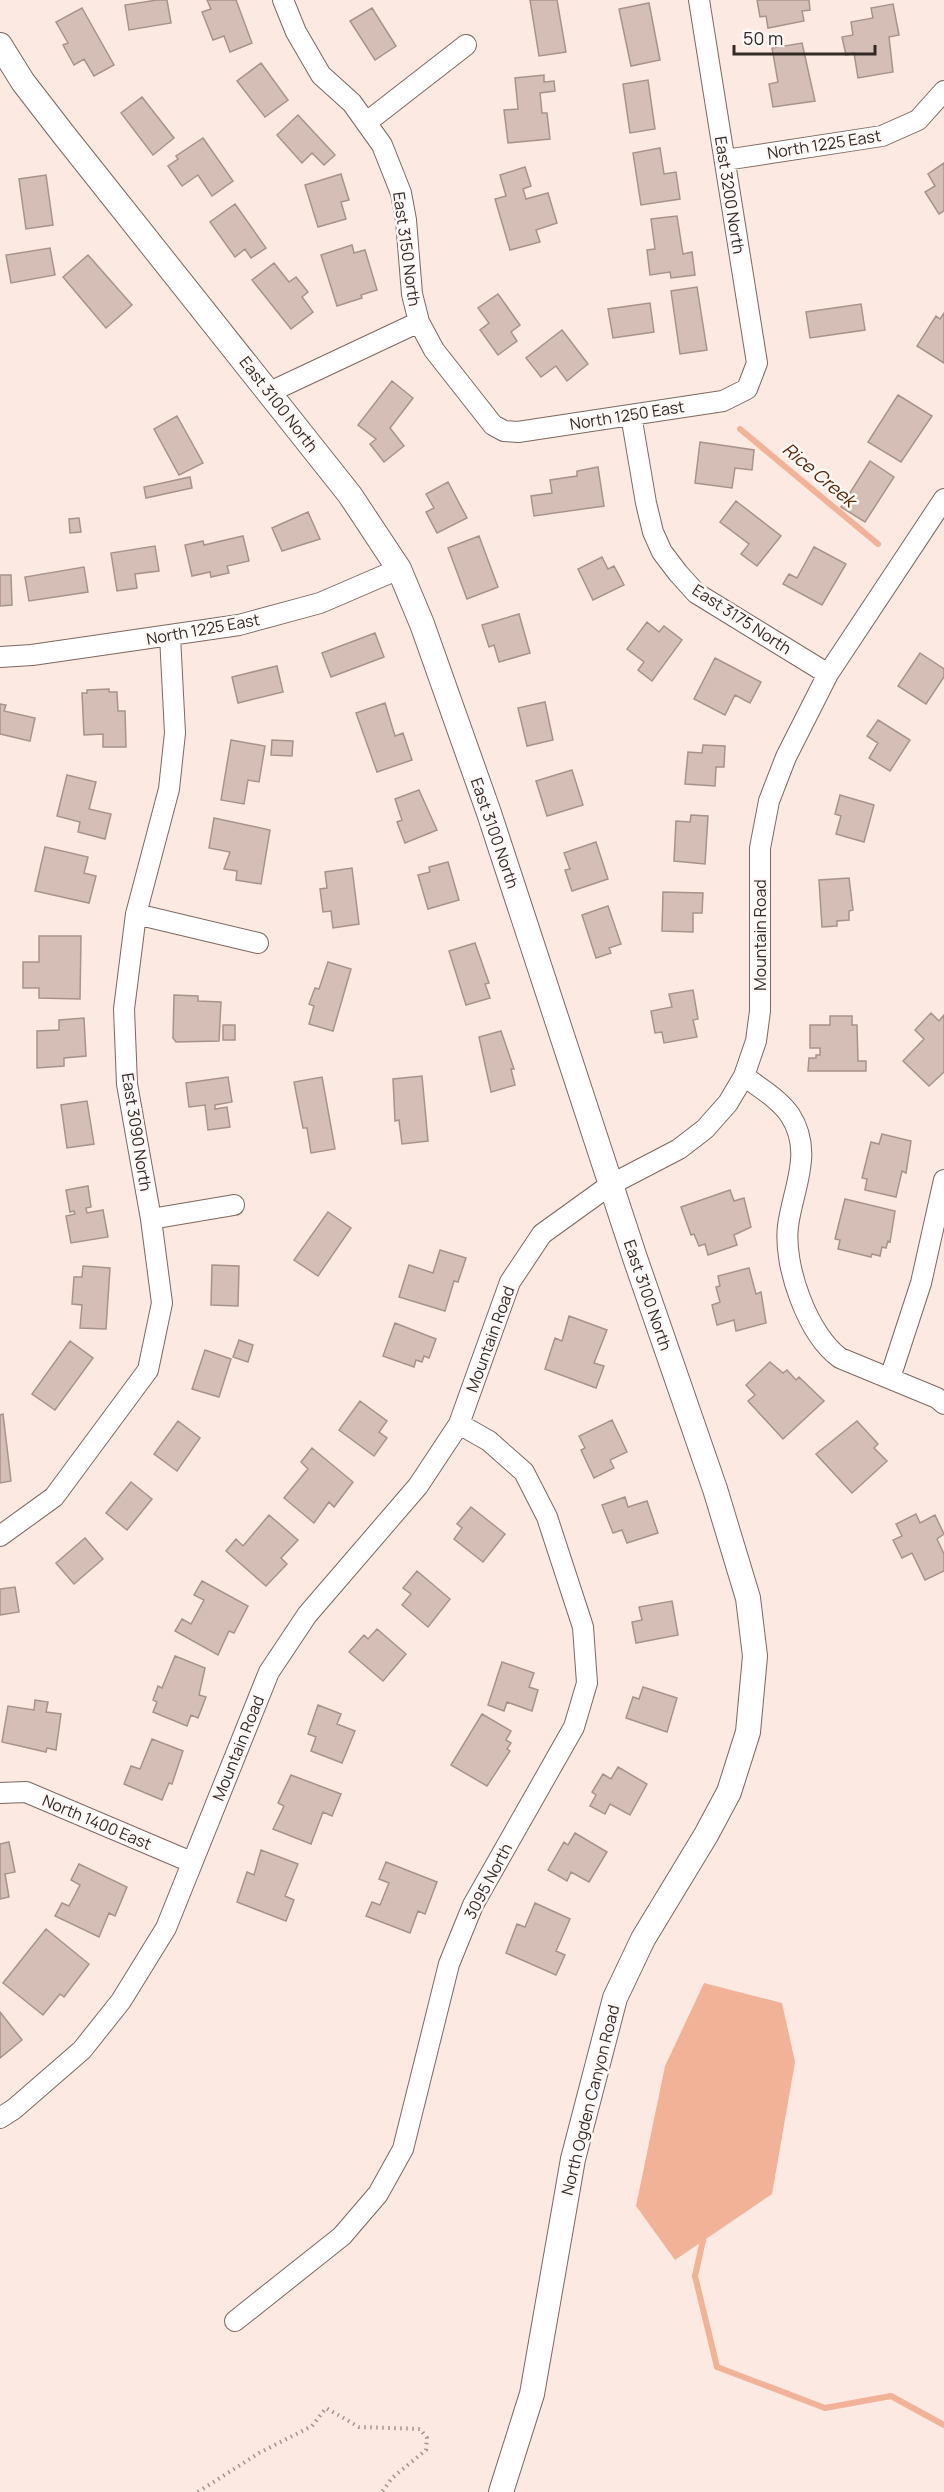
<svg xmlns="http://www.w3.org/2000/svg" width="944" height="2492" viewBox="0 0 944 2492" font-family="Manrope,sans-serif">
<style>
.water{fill:#f2b297}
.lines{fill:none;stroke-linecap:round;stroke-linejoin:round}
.stream{stroke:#f2b297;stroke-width:6}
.building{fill:#d5beb5;stroke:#a8938a;stroke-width:1.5}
.minor-casing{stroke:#7c6860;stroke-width:22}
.major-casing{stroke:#7c6860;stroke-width:26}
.path{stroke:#a1938c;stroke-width:4;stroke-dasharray:1.5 4.5;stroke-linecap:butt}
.minor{stroke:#fff;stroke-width:20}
.major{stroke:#fff;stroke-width:24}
.labels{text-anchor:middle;stroke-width:5;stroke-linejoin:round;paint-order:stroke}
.street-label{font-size:16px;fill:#332a26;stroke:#fffaf8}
.water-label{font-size:18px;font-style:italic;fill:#5b2305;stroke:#fffaf8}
</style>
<rect width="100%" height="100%" fill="#fce9e1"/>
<path class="water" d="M704 1983 782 2003 795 2062 772 2194 675 2260 636 2206 665 2066Z"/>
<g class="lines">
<path class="stream" d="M740 429 878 544
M703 2240 695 2276 717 2367 825 2408 891 2396 944 2425"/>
</g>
<path class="building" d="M157 0H167L171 23 129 30 125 5Z
M207 0H236L252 43 230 52 224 36 213 40 202 12 211 9Z
M530 0H557L566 52 539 56Z
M757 0H809L810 10 802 11 804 21 768 28 766 16 760 17Z
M649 3 660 60 631 66 619 9Z
M893 4 899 35 889 37 893 72 858 78 854 53 846 55 842 37 853 35 851 22 873 18 871 8Z
M82 8 114 65 94 76 84 59 74 65 63 45 68 43 56 22Z
M372 8 396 46 375 60 350 21Z
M802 43 815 101 773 107 769 84 778 82 772 48Z
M261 63 288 100 265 117 237 81Z
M544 75V82L554 81 555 91 540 93 542 113H547L550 139 508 143 504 110 518 109 515 78Z
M648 80 655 129 630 133 623 84Z
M142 97 174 138 153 155 121 113Z
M298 115 335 155 324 165 312 153 302 163 277 135Z
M203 138 233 181 212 196 198 175 182 186 168 166 178 159 176 156Z
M660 148 664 174 676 172 680 199 641 205 633 153Z
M944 163V211L939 214 925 192 935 186 928 174Z
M525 167 531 186 523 189 526 199 548 193 557 223 536 230 540 242 510 250 495 199 506 196 500 175Z
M341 174 349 200 341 202 346 219 318 227 305 185Z
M46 175 53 225 26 229 19 179Z
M235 204 266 248 251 258 245 249 235 257 210 222Z
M677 216 683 254 692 252 695 275 671 278 670 272 650 275 647 250 655 249 651 219Z
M352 245 354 253 365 250 377 290 361 295 362 298 337 306 321 255Z
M50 248 55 275 11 283 6 255Z
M88 255 132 305 106 328 63 277Z
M274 263 289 282 296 277 308 292 302 297 313 312 291 329 252 280Z
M697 287 707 350 680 354 671 291Z
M498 294 520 325 511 332 517 341 498 355 480 330 489 323 478 308Z
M650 303 654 332 613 338 608 309Z
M861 304 865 330 810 338 806 312Z
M944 313V363L917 346 936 316 940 319Z
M562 330 588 364 567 381 556 366 541 377 526 358Z
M392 381 413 398 390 428 404 446 384 462 370 444 376 439 358 425Z
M898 395 932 416 901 462 868 442Z
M177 416 203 463 179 475 154 429Z
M700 442 754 450 752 470 735 468 732 488 695 483Z
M870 461 894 477 865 522 841 507Z
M598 467 604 506 534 516 531 496 552 493 550 480 577 476V471Z
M190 477 192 488 146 498 144 487Z
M448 482 467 518 437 533 426 512 434 508 426 494Z
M736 501 781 536 757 566 741 554 749 544 720 522Z
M308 512 320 539 282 551 272 528Z
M79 518 81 532 70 533 69 519Z
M243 536 249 561 227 566 229 573 211 577 210 572 192 576 185 545 203 541 204 545Z
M479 536 498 587 467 599 448 548Z
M155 546 159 571 135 574 137 588 117 591 111 553Z
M814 547 846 564 822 605 783 584 789 574 797 578Z
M602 557 608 569 614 566 624 585 593 600 578 569Z
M84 567 88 592 29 601 25 577Z
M0 575H11L12 605 0 606Z
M519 614 530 653 499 662 494 645 489 647 482 625Z
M647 622 659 632 664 626 682 640 652 681 638 670 644 662 627 649Z
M375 633 384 657 331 677 322 653Z
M920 653 944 669V677L926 704 898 686Z
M715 658 761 682 750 703 735 695 725 715 694 699Z
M277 666 283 692 238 703 232 677Z
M109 689V692H117L118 711H125L126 747H103V734L84 735 82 693H87V690Z
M545 702 553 740 527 746 518 708Z
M385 703 395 736 403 733 412 760 377 772 356 713Z
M0 704 6 705 4 711 35 718 30 741 0 734Z
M878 720 910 740 890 771 869 758 878 743 867 736Z
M231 740 265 746 259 782 248 780 244 804 221 800Z
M272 740 293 741 292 756 271 755Z
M703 745 725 746 724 767H716L715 786 685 784 688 752 702 753Z
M572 770 583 805 547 816 536 781Z
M67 775 96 782 89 809 111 814 105 839 78 832 80 822 57 816Z
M419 790 437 830 405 843 397 822 402 820 395 799Z
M840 795 874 805 864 842 836 834 841 816 835 814Z
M691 815 708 816 705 864 674 861 676 821 690 822Z
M214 818 270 830 261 884 236 880 237 871 224 869 230 852 209 848Z
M596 842 608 879 572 891 565 870 570 869 564 853Z
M45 847 88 857 84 873 96 876 89 903 35 891Z
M448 862 459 900 428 909 418 875 430 872 429 867Z
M352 868 359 924 333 928 331 911 323 912 320 889 327 888 325 872Z
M849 878 853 910 849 911V920L837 921V926L822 927 819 880Z
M663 892 703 893 702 913H693V932L662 931Z
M608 906 621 944 609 948 611 953 596 958 582 915Z
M39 936H81L80 999 39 998V988H23V962H39Z
M475 943 489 983 485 984 490 998 466 1005 449 951Z
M328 962 351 969 333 1031 309 1024 314 1006 309 1004 315 988 319 989Z
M693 990 698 1019 693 1020 697 1037 664 1043 662 1032 655 1033 651 1011 672 1007 669 994Z
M174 995 198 996V1001L221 1002 219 1041 176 1042 173 1038Z
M931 1013 939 1021 944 1015V1072L929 1086 903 1061 924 1039 915 1030Z
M830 1016H852V1025H857L858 1061H866V1071H808L809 1058H816V1055H820V1048H810V1025H830Z
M84 1018 86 1056 64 1058V1066L37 1068V1031L59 1030V1020Z
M223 1025H235V1040H223Z
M501 1031 514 1069H511L515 1085 491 1092 479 1037Z
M422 1076 428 1141 402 1144 399 1120 395 1121 393 1079Z
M228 1077 232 1102 215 1105V1109L227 1107 230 1127 208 1130 205 1105 189 1107 186 1083Z
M322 1077 335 1149 311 1153 307 1128H303L294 1082Z
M87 1101 94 1144 67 1148 61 1105Z
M882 1134 911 1141 906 1173 902 1171 896 1197 865 1190 867 1179 862 1178 871 1142 879 1144Z
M88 1186 91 1207 86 1208 87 1213 103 1210 108 1237 71 1243 66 1216 75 1214 74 1211 70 1212 66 1190Z
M730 1190 734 1201 744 1198 751 1227 734 1235 737 1245 708 1255 705 1244 699 1246 694 1234 691 1235 681 1207Z
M845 1199 895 1211 890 1242 888 1241 886 1248 882 1247 880 1256 872 1254 871 1257 838 1249 840 1240 835 1239Z
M328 1212 351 1228 318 1276 294 1260Z
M440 1250 466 1258 458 1282 454 1281 445 1311 399 1297 409 1265 433 1273Z
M212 1265 239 1266 238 1306 211 1305Z
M83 1266 110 1268 106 1329 80 1328 82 1305 72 1304 74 1277H82Z
M749 1268 756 1294 761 1292 766 1323 736 1331 734 1320 717 1325 712 1305 720 1302 716 1287 720 1286 718 1276Z
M569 1316 607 1330 594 1363 604 1366 596 1388 545 1369 555 1338 562 1341Z
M395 1323 436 1339 429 1358 424 1356 422 1362 416 1360 414 1367 383 1356Z
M239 1340 253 1345 248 1362 233 1357Z
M70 1341 93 1358 55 1410 32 1394Z
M205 1350 231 1359 219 1397 192 1389Z
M770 1362 783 1373 787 1370 796 1380 799 1377 824 1401 783 1439 748 1401 755 1395 746 1385Z
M360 1401 387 1421 379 1432 387 1438 374 1456 339 1430Z
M3 1414 11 1481 0 1483V1415Z
M612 1420 627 1452 610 1460 614 1468 594 1478 581 1450 585 1448 579 1436Z
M178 1421 200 1438 177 1471 154 1454Z
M857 1421 878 1444 874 1448 887 1461 852 1493 816 1454Z
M312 1448 353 1482 334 1507 329 1502 314 1523 284 1498 308 1469 301 1462Z
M131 1482 152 1499 127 1530 106 1513Z
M625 1497 628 1507 647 1501 658 1533 627 1543 622 1530 613 1533 602 1505Z
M471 1507 505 1534 483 1562 454 1539 462 1528 457 1524Z
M916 1514 920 1523 935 1515 944 1534 937 1539 944 1554V1571L925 1580 912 1553 902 1558 893 1540 902 1536 896 1524Z
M269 1515 298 1540 281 1558 287 1564 266 1586 226 1551 236 1539 243 1546Z
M85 1538 103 1559 74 1584 56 1563Z
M417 1571 450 1599 428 1627 402 1605 411 1594 403 1588Z
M202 1581 248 1606 234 1633 229 1631 218 1655 175 1631 182 1619 191 1624 204 1600 194 1595Z
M15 1587 19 1612 0 1615V1589Z
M672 1601 678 1635 636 1643 632 1622 642 1620 639 1607Z
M377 1629 406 1654 383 1681 349 1652 364 1635 368 1639Z
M175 1656 205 1668 199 1695 206 1697 198 1718 191 1715 187 1726 153 1712 157 1702 153 1700 158 1686 162 1688Z
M502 1662 534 1673 529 1687 538 1690 532 1711 507 1702 504 1711 488 1705Z
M643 1687 677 1698 667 1732 626 1718 633 1697 639 1699Z
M35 1700 48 1702 46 1712 61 1714 56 1750 47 1748 46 1752 2 1742 8 1706 34 1710Z
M318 1705 341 1714 337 1724 355 1731 342 1763 311 1751 316 1737 308 1734Z
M482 1714 511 1731 506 1740 511 1743 507 1749 510 1751 487 1786 451 1765Z
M152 1739 183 1751 172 1784 169 1783 162 1800 124 1784 131 1766 140 1769Z
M618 1767 647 1784 630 1815 610 1804 605 1814 590 1806 596 1795 592 1792 603 1774 611 1779Z
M291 1775 341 1794 332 1816 323 1812 311 1844 273 1829 284 1806 278 1803Z
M575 1833 607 1852 589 1882 571 1872 567 1881 548 1870 564 1842 568 1845Z
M9 1842 15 1872 5 1874 9 1897 0 1899V1844Z
M261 1850 298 1864 285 1896 294 1900 286 1921 237 1902 247 1872 254 1875Z
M386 1862 437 1882 425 1914 418 1911 410 1933 366 1916 372 1902 380 1905 389 1883 379 1879Z
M79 1864 127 1887 115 1916 109 1913 99 1937 55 1916 62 1903 69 1906 80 1885 71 1880Z
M535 1903 570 1919 556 1951 565 1955 556 1975 506 1953 517 1924 525 1927Z
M46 1929 89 1964 64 1997 60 1994 43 2015 3 1983Z
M0 2012 22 2040 0 2058Z"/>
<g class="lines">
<defs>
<path id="minor" d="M283 0 296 32 321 75 352 103 382 145 401 193 406 220 412 294 419 322 434 350 493 425 504 431 518 432 723 401 747 389 757 363 699 0
M367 122 466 45
M725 160 882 136 918 120 944 91
M270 392 419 322
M631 415 646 503 653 532 662 552 678 573 696 593 828 674
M0 657 32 655 239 625 320 603 399 569
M136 914 258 943
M744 1076C760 1088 779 1099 790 1115 814 1152 793 1188 788 1226 783 1266 808 1335 840 1358L937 1398 944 1404
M151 1219 234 1205
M890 1378 921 1283 944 1180
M0 1536 54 1497 148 1370 162 1303 151 1219 127 1084 124 1009 136 914 169 789 175 733 170 636
M0 1793 26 1792 191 1862
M0 2118 14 2109 82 2050 121 2001 166 1928 269 1672 307 1615 418 1486 459 1424 510 1282 542 1234 610 1185 679 1149 705 1129 728 1103 744 1076 756 1041 760 1011V848L769 801 786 757 828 674 944 499
M235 2321 342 2236 378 2194 403 2149 449 1964 473 1905 574 1727 587 1683 583 1627 547 1517 524 1472 489 1441 459 1424"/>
<path id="major" d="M0 45 23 82 64 135 350 495 399 569 422 624 489 813 635 1258 715 1489 748 1598 755 1656 748 1732 729 1792 706 1835 643 1939 615 1998 573 2159 532 2394 501 2492"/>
</defs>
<use href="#minor" class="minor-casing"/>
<use href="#major" class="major-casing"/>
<path class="path" d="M198 2492 259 2453 312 2426 326 2408 359 2427 420 2429 427 2438 426 2450 392 2478 382 2492"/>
<use href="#minor" class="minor"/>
<use href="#major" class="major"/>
</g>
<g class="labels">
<g class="street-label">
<text transform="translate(824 144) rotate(-9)" y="6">North 1225 East</text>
<text transform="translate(730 195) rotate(81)" y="6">East 3200 North</text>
<text transform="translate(407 249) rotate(82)" y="6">East 3150 North</text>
<text transform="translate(279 404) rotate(52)" y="6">East 3100 North</text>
<text transform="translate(627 415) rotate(-9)" y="6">North 1250 East</text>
<text transform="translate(742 619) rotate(33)" y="6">East 3175 North</text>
<text transform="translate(203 629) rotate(-10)" y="6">North 1225 East</text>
<text transform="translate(495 833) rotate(71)" y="6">East 3100 North</text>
<text transform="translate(760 935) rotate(-90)" y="6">Mountain Road</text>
<text transform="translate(137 1132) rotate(81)" y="6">East 3090 North</text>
<text transform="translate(648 1295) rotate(71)" y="6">East 3100 North</text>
<text transform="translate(490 1339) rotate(-70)" y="6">Mountain Road</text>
<text transform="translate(238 1748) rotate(-68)" y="6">Mountain Road</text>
<text transform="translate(97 1822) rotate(23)" y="6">North 1400 East</text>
<text transform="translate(488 1881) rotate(-62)" y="6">3095 North</text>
<text transform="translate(590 2100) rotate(-76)" y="6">North Ogden Canyon Road</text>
</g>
<g class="water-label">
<text transform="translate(819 475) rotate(40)" y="6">Rice Creek</text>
</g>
</g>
<path d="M734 45v9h141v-9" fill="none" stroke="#332a26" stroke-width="3"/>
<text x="743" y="45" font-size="18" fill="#332a26" stroke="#fffaf8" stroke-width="4.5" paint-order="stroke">50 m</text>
</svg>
